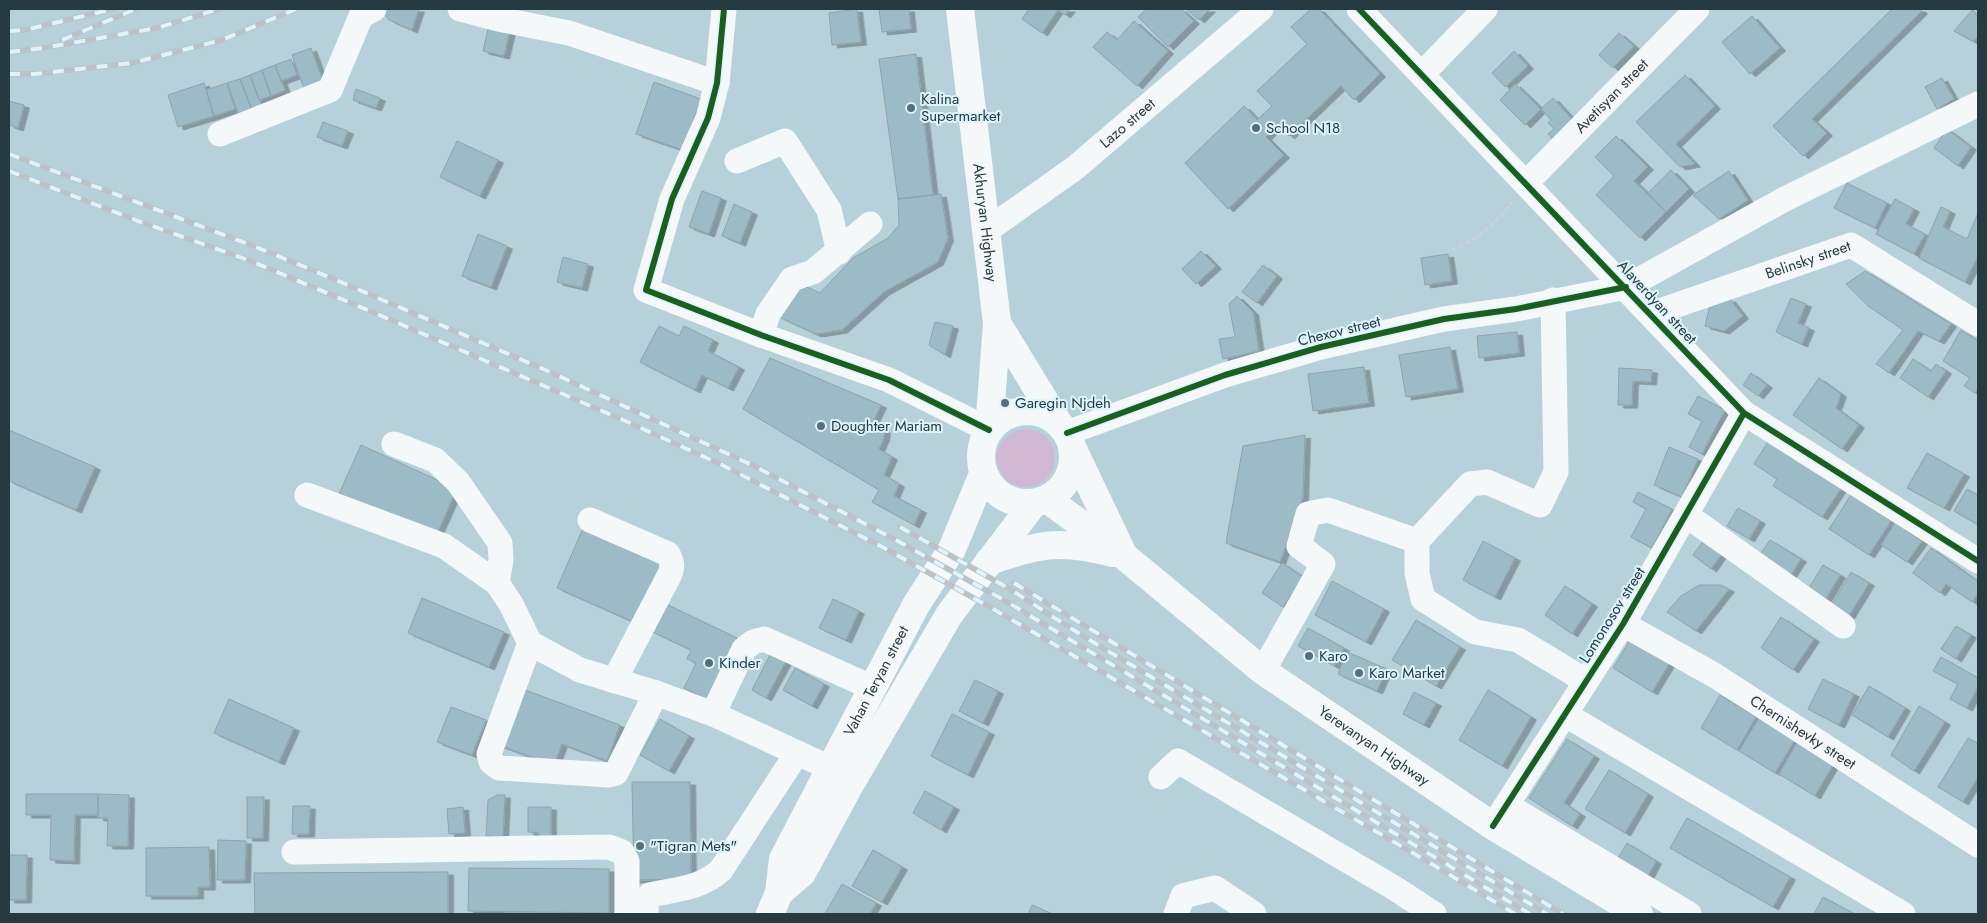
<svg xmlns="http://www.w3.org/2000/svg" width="1987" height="923" viewBox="0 0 1987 923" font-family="Jost,sans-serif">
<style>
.green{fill:#d1b8d2}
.building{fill:#9cbbc6;stroke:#8ea3aa;filter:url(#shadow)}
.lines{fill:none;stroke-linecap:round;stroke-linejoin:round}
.path{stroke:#cbd2d5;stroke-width:3;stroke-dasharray:5 2.5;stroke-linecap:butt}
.minor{stroke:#f4f8f9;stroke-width:25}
.major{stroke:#f4f8f9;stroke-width:28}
.highway{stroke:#f4f8f9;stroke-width:28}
.rail-casing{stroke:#bbc3c6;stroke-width:5.5}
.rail{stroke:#ddf4fd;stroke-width:4;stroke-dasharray:11;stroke-linecap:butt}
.cycleway-casing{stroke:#ddf4fd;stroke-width:9}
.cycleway{stroke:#1b5e20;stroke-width:6}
.poi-dot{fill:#596f77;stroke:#ddf4fd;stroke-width:2}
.labels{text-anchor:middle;stroke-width:4;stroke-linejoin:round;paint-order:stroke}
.street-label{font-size:15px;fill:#263a41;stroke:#ddf4fd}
.poi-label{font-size:15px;fill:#263a41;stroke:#ddf4fd;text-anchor:start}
</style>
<defs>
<filter id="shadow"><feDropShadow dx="5.5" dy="3" stdDeviation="0" flood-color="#0004"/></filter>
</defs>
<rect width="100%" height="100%" fill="#b7d1da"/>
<path class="green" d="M997 458a29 29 0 1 1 58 0a29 29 0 1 1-58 0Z"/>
<path class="building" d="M388 9H419L412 30 389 20 384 14Z
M857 9 861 42 832 45 829 13Z
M879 9H909L911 29 882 32Z
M1029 9H1070L1065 15 1058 10 1042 33 1022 19Z
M1146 9H1181L1194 21 1168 47 1138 17Z
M1186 9H1210L1199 20Z
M1311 9H1319L1380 74 1354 100 1341 86 1289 136 1278 125 1266 137 1284 155 1228 209 1185 163 1244 106 1257 120 1272 106 1257 91 1307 44 1291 27Z
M1892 9H1920L1922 11 1812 119 1827 133 1803 156 1773 126Z
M1973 9 1978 18V37L1972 41 1954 31Z
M1752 16 1780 48 1750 74 1722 42Z
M1134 21 1168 51 1137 86 1093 47 1107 32 1117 40Z
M489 25 510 31 504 56 483 51Z
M1619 33 1634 46 1613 68 1599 55Z
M311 48 324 84 305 91 292 55Z
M1514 51 1528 66 1505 87 1492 73Z
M916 54 933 195 898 199 879 59Z
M291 59 297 75 281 81 275 65Z
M275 65 285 90 271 96 262 70Z
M262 70 271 96 259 100 250 75Z
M250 75 262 106 252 110 240 79Z
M1685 75 1715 106 1676 144 1695 164 1680 167 1636 122Z
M1942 78 1954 99 1937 109 1925 87Z
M240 79 252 110 239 115 227 83Z
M654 82 701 99 683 150 636 134Z
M204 83 214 116 178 127 168 95Z
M227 83 235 109 214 116 206 90Z
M1515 84 1541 109 1525 125 1500 100Z
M356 89 380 98 376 108 353 100Z
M1553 98 1575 122 1554 141 1548 134 1554 129 1548 123 1551 120 1541 109Z
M9 101 24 105 18 128 9 125Z
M323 122 348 131 342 146 317 137Z
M1947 129 1971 147 1958 166 1934 148Z
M1616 136 1648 167 1634 181 1666 212 1640 238 1596 195 1614 176 1595 157Z
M457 141 498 160 480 196 440 177Z
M1671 170 1689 189 1666 212 1648 193Z
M1729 171 1748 200 1719 219 1693 195Z
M1847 183 1887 203 1875 228 1834 208Z
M702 191 721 198 709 234 689 227Z
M941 194 948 238 938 262 884 292 842 330 816 334 779 317 796 282 820 293 853 258 888 238 899 225 898 199Z
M1895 199 1914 209 1906 224 1925 234 1914 254 1876 234Z
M734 204 752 212 740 243 722 236Z
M1941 207 1950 211 1943 227 1967 239 1978 213V256L1965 282 1919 258Z
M478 234 507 246 491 287 462 276Z
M1201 251 1216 266 1196 284 1182 269Z
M1448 254 1452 281 1425 285 1421 258Z
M563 257 588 264 582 288 557 282Z
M1263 265 1277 276 1257 303 1242 292Z
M1865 271 1951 324 1939 341 1918 331 1889 373 1876 364 1903 330 1868 306 1846 284Z
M1237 296 1253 312 1259 351 1223 359 1219 339 1235 337 1229 304Z
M1791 298 1806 304 1798 323 1809 328 1802 344 1776 332Z
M1730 299 1743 316 1724 331 1705 326 1711 301Z
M935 322 953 326 945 355 929 345Z
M659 326 679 336 684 326 713 340 708 351 739 367 728 388 702 375 695 390 640 362Z
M1961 330 1978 341V388L1975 393 1964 386 1970 378 1943 361Z
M1517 332 1519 353 1479 358 1477 336Z
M1450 347 1458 389 1406 397 1399 355Z
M770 358 881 405 873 422 882 427 885 431 884 438 879 449 892 457 884 475 899 484 894 496 921 510 914 525 872 502 879 490 743 409Z
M1913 359 1931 371 1936 364 1946 371 1928 397 1900 378Z
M1364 367 1369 403 1313 411 1308 374Z
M1619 368 1652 370 1651 382 1633 381 1632 405H1618Z
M1751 373 1767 385 1758 396 1743 385Z
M1819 378 1841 394 1836 408 1859 425 1842 449 1793 415Z
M1698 396 1725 410 1702 454 1689 447 1702 421 1688 414Z
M9 430 95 467 76 510 9 481Z
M1305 435 1303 497 1280 562 1226 543 1243 446Z
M1769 440 1842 487 1822 517 1773 486 1777 479 1754 464Z
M361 445 457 489 435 538 339 494Z
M1669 447 1698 459 1682 497 1654 485Z
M1927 453 1964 474 1944 508 1907 488Z
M1967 489 1978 495V525L1954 511Z
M1638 492 1672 509 1652 548 1631 537 1646 509 1633 502Z
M1851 495 1891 521 1869 555 1829 529Z
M1738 508 1760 521 1749 539 1727 526Z
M1895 523 1922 541 1907 562 1881 545Z
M584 526 665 562 638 624 557 588Z
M1707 536 1725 549 1711 569 1693 555Z
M1770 540 1801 559 1790 576 1759 556Z
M1483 541 1515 558 1495 597 1463 580Z
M1931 548 1978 582V593L1972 602 1946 584 1940 593 1913 573Z
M1282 563 1303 577 1283 607 1262 593Z
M1823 565 1840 575 1826 599 1809 588Z
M1851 572 1869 583 1849 616 1831 606Z
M1332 581 1384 609 1366 642 1315 615Z
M1699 585H1721L1729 589 1696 631 1667 612 1681 596Z
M1565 586 1592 604 1572 634 1545 615Z
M422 598 504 632 489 667 408 633Z
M833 599 859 611 846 640 819 628Z
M666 604 737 638 707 700 684 688 696 663 687 659 691 650 653 632Z
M1781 617 1814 639 1793 670 1761 648Z
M1416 620 1460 647 1436 686 1392 660Z
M1956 626 1971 635 1956 659 1941 649Z
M1308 628 1344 648 1334 666 1298 646Z
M1630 640 1669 664 1652 692 1613 668Z
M1347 652 1387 669 1377 691 1338 674Z
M771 653 786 661 766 698 752 690Z
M1941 657 1978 678V687L1967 708 1950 699 1958 684 1933 671Z
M795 668 824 684 812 706 783 690Z
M1823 679 1854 694 1839 725 1808 709Z
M975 680 998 691 983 723 959 711Z
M1869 686 1905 708 1888 737 1852 715Z
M517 687 620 725 607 761 562 744 554 765 496 744Z
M1488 690 1531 717 1502 766 1459 740Z
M1414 692 1436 703 1424 725 1403 714Z
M1720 695 1756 717 1737 750 1701 728Z
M229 699 294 728 279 762 214 733Z
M1919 706 1945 722 1914 771 1891 755Z
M451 707 486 720 472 755 437 742Z
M952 714 989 732 968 775 931 756Z
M1759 718 1795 740 1775 773 1739 751Z
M660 719 689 736 669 771 640 755Z
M1968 738 1978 744V777L1963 802 1938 787Z
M1567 739 1594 756 1564 803 1580 814 1572 826 1529 798Z
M1798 741 1834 763 1815 796 1779 774Z
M1609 770 1648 794 1625 833 1585 809Z
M632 782H690L691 879 634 880Z
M925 791 954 807 941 830 913 813Z
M26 794H98V815H75L74 861 50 860 51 815H26Z
M98 794 129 795 128 846H107L108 818H98Z
M497 795H505L503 837 486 836 488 800Z
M247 797H264L263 838H247Z
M293 806H310L309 834H292Z
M463 807 465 833 449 834 447 809Z
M528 807H551V842L539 841V833L528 832Z
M1687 818 1790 877 1773 907 1670 848Z
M218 840 246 841 245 880H217Z
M1627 843 1656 861 1648 876 1618 858Z
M209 847 210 887H198V896H146V848Z
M873 850 902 867 882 902 852 886Z
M9 855H27L26 900H9Z
M469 868 609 869V913L468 911Z
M448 872V914H255L254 873Z
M842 884 876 903 870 914H825Z
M1823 897 1855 914H1814Z
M1032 905 1053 914H1028Z"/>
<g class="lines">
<path class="path" d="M1452 250C1477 241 1496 222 1512 202"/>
<g class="minor">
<path d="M460 9 498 19 569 33 717 83"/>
<path d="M724 9 717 83 708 118 672 199 646 290 761 335 889 380 989 430"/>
<path d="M1359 9 1744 413 1978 561"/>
<path d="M1422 74 1485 9"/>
<path d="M220 134 330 90 361 16 374 9"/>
<path d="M737 161 785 141 829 210 839 252"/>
<path id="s1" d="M1526 183 1697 9"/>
<path id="s2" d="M986 231 1075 168 1261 9"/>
<path id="s3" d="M1651 314 1851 245 1978 324"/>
<path d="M761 335 768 314 792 279 813 272 870 224"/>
<path d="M1067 433 1225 375 1321 347 1444 319 1516 309 1626 287 1785 199 1978 104"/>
<path d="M394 444 435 460 458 482 500 543 501 560 497 583"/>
<path d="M307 495 444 546 497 583 511 604 530 643 580 670 656 693 713 714 830 768"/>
<path d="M1686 515 1843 626"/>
<path d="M590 520 668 554C672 562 673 566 670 574L614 681"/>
<path d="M1417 541 1470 484 1487 482 1540 505 1556 472 1553 300"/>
<path id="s4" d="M1623 624 1714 675 1978 845"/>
<path d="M530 643 489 754 491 762 499 768 609 775 616 773 656 693"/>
<path d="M1263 671 1323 564 1299 546 1308 514 1328 510 1417 541V573L1423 599 1475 632 1518 640 1586 681"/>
<path d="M713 714 744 649 753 642 764 639 873 688"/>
<path d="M1566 715 1903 914"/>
<path d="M1161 777 1178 761 1396 889 1434 914"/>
<path d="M1508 806 1689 914"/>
<path d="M1493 826 1623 624 1744 413"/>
<path d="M294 852 609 847 622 852 627 861V914"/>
<path d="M646 914V902L650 895C676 889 700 889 721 870L797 753"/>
<path d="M1176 914 1183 896 1215 888 1254 914"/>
</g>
<g class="major">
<path id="s5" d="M960 9 997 323 1057 421"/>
<path d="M989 430 997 323"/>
</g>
<g class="highway">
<circle cx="1027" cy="457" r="46"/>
<path d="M1072 447 1122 552"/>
<path id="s6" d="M1047 499 1124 556 1263 671 1493 826 1639 914"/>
<path d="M989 561C1039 544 1061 539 1113 553"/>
<path d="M779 893 802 873 848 788 949 615 1033 504"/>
<path id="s7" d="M770 914 779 893 783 859 916 605 952 549 983 474"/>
</g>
<defs>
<path id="rail" d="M9 31 25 30 113 9
M62 40 136 9
M9 52 43 48 157 28 219 9
M9 74H35L132 63 222 40 296 9
M9 154 256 247 329 277 548 371 752 465 894 539 1002 599 1530 914
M9 171 138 221 248 260 370 311 630 423 722 465 888 550 995 610 1425 860 1515 914
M900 527 1008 588 1083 636 1547 914
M1014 583 1563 914"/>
</defs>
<use href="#rail" class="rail-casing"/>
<use href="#rail" class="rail"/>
<defs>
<path id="cycleway" d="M724 9 717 83 708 118 672 199 646 290 761 335 889 380 989 430
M1359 9 1744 413 1978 561
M1067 433 1225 375 1321 347 1444 319 1516 309 1626 287
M1493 826 1623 624 1744 413"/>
</defs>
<use href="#cycleway" class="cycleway-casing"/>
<use href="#cycleway" class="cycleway"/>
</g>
<g class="poi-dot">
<circle cx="911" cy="108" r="5"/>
<circle cx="1256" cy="128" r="5"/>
<circle cx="1005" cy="403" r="5"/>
<circle cx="821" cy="426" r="5"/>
<circle cx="1309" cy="656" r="5"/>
<circle cx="709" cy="663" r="5"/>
<circle cx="1359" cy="673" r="5"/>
<circle cx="640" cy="846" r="5"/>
</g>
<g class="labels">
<g class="street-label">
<text dy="5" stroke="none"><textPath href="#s1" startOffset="122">Avetisyan street</textPath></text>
<text dy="5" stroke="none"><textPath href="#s2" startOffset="178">Lazo street</textPath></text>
<text dy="5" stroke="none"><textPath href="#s5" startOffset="215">Akhuryan Highway</textPath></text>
<text dy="5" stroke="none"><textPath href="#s3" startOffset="166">Belinsky street</textPath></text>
<text transform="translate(1657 302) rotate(47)" y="5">Alaverdyan street</text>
<text transform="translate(1339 331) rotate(-14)" y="5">Chexov street</text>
<text transform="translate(1612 615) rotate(-58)" y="5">Lomonosov street</text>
<text dy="5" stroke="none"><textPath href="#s7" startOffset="258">Vahan Teryan street</textPath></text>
<text dy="5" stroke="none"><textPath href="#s4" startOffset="210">Chernishevky street</textPath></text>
<text dy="5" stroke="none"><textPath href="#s6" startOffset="410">Yerevanyan Highway</textPath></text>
</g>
<g class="poi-label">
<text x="921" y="104">Kalina<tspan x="921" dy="17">Supermarket</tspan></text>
<text x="1266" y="133">School N18</text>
<text x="1015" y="408">Garegin Njdeh</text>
<text x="831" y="431">Doughter Mariam</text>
<text x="1319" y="661">Karo</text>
<text x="719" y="668">Kinder</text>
<text x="1369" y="678">Karo Market</text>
<text x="650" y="851">"Tigran Mets"</text>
</g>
</g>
<rect width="1987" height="923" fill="none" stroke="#263a41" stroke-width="20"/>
</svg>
